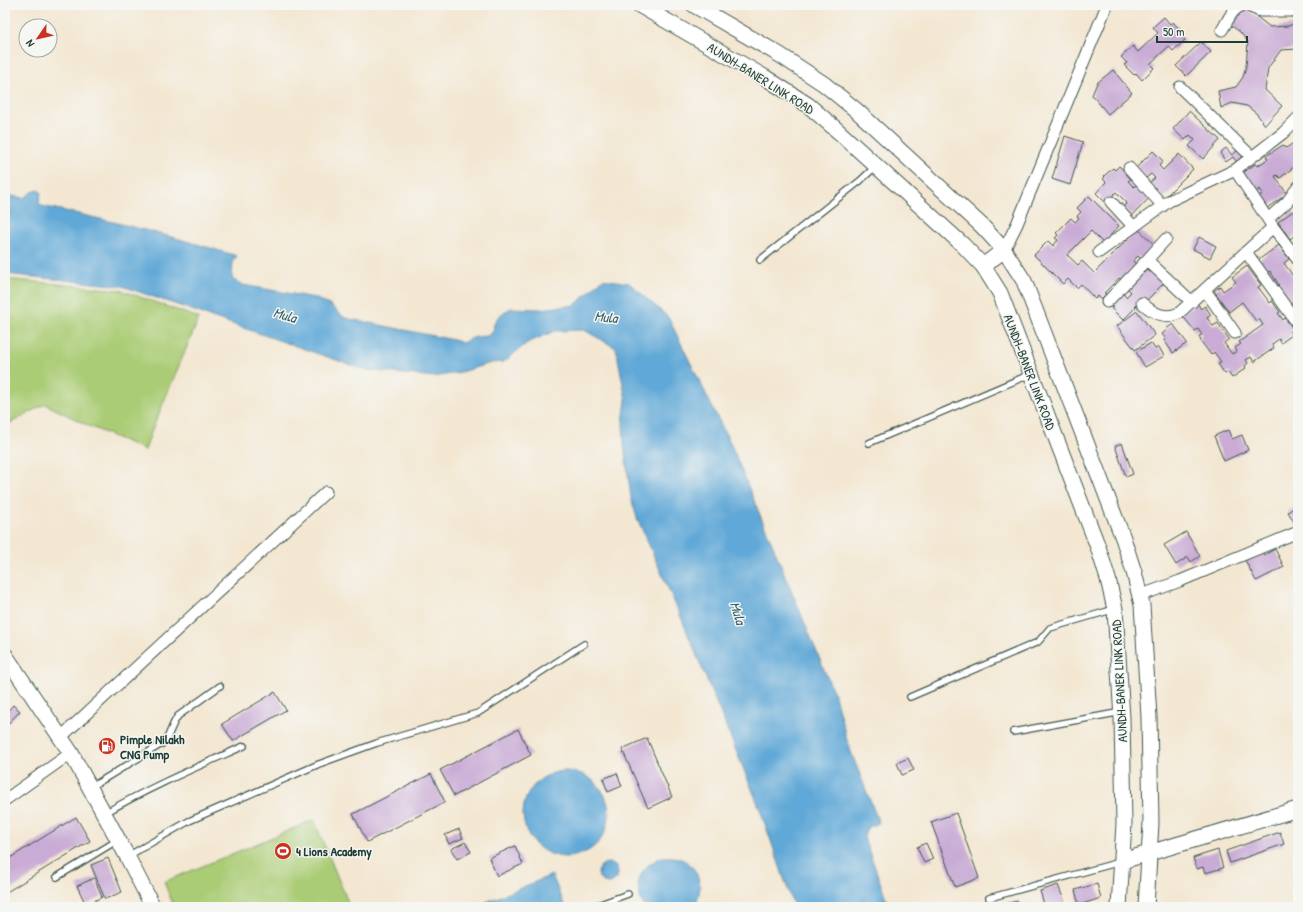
<svg xmlns="http://www.w3.org/2000/svg" width="1303" height="912" viewBox="0 0 1303 912" font-family="'Patrick Hand',sans-serif">
<style>
.green{fill:#aacc75;stroke:#648454}
.water{fill:#60a8d7;stroke:#407286}
.building{fill:#c9abd5}
.lines{fill:none;stroke-linecap:round;stroke-linejoin:round}
.lane-casing{stroke:#3f564c;stroke-width:8}
.street-casing{stroke:#3f564c;stroke-width:13}
.secondary-casing{stroke:#3f564c;stroke-width:17}
.lane{stroke:#fff;stroke-width:5.5}
.street{stroke:#fff;stroke-width:11}
.secondary{stroke:#fff;stroke-width:15}
.labels{text-anchor:middle;stroke-width:3;stroke-linejoin:round;paint-order:stroke}
.street-label{font-size:13px;fill:#1f3d34;stroke:#f6f6f2}
.poi-label{font-size:13px;font-weight:bold;fill:#1f3d34;stroke:#f6f6f2;text-anchor:start}
.water-label{font-size:14px;font-style:italic;fill:#325d65;stroke:#f6f6f2}
</style>
<rect width="100%" height="100%" fill="#f6f6f2"/>
<filter id="ink" filterUnits="userSpaceOnUse"><feTurbulence type="fractalNoise" baseFrequency=".025" numOctaves="2"/><feDisplacementMap in="SourceGraphic" scale="8" xChannelSelector="R" yChannelSelector="G"/><feConvolveMatrix kernelMatrix="1 2 1 2 8 2 1 2 1" color-interpolation-filters="sRGB"/></filter>
<filter id="wash" filterUnits="userSpaceOnUse"><feTurbulence type="fractalNoise" baseFrequency=".012" numOctaves="4" result="noise"/><feDisplacementMap in="SourceGraphic" scale="16" xChannelSelector="R" yChannelSelector="G"/><feGaussianBlur stdDeviation="0.9" result="paint"/><feColorMatrix in="noise" values="0 0 0 0 0 0 0 0 0 0 0 0 0 0 0 0 0 1.4 0 .05"/><feComposite in="paint" operator="in"/></filter>
<g filter="url(#wash)">
<rect width="100%" height="100%" fill="#f3e7d2"/>
<path class="green" d="M5 279 121 290 199 318 152 430 145 450 89 426 45 404 5 426Z
M314 820 350 907H174L164 882Z"/>
<path class="water" d="M38 190 41 192 39 204 42 206C108 220 173 236 237 256L233 261 232 279 243 285 315 298 331 306 345 318 454 340 462 343 475 337 487 336 493 332 494 324 498 317 504 312 511 308 540 309 575 305 603 279 629 283 668 317 732 447 835 696 848 744 879 823 867 828 864 837 889 907H794L758 804 680 615 637 518 631 498 624 445 623 423 626 400 616 348 584 330 555 331 527 343 504 362 491 363 461 372 435 377 365 370 122 286 5 274V195L24 198 32 192Z
M523 814a43 43 0 1 1 86 0a43 43 0 1 1-86 0Z
M662 857C668 857 674 856 681 859 700 866 705 892 693 907L644 906C632 884 639 867 662 857Z
M598 873a10 10 0 1 1 20 0a10 10 0 1 1-20 0Z
M552 875 565 907H474Z"/>
<g id="blocks">
<path class="building" d="M1244 7 1270 27 1288 26 1298 23V49L1281 50 1268 68 1265 90 1282 106 1265 125 1257 114 1247 106 1232 103 1221 108 1218 91 1236 87 1243 77 1246 66 1248 42 1240 32 1229 24Z
M1164 17 1170 24 1173 22 1181 31 1178 33 1185 40 1173 51 1169 46 1150 64 1154 68 1142 80 1136 73 1134 75 1124 65 1127 63 1121 57 1133 46 1138 52 1158 33 1153 27Z
M1201 42 1211 52 1186 76 1176 66Z
M1113 70 1132 93 1108 114 1092 95 1097 83Z
M1189 111 1220 140 1203 159 1189 146 1195 140 1190 135 1185 140 1173 129Z
M1065 136 1083 142 1070 185 1052 179Z
M1298 140V164L1280 178 1277 175 1275 176 1287 194 1267 208 1259 196 1263 194 1260 189 1256 192 1243 173 1255 164 1257 166 1268 159 1266 156 1283 145 1286 148Z
M1226 148 1232 155 1238 150 1245 160 1239 165 1233 157 1226 162 1220 153Z
M1153 151 1163 161 1159 166 1163 170 1179 154 1193 169 1164 198 1149 183 1155 178 1151 174 1146 178 1136 168Z
M1119 166 1132 178 1128 181 1134 187 1137 184 1150 197 1132 216 1123 207 1127 203 1116 192 1106 203 1096 193 1106 182 1103 179 1105 177 1104 176 1113 168 1115 170Z
M1089 196 1119 226 1103 243 1091 231 1067 255 1078 265 1082 261 1094 273 1138 229 1155 245 1141 259 1138 256 1133 261 1136 264 1121 279 1119 278 1104 293 1106 294 1101 299 1098 296 1095 299 1081 284 1077 288 1068 279 1063 284 1034 255 1048 241 1053 246 1058 240 1055 238 1058 235 1056 233 1071 218 1075 222 1079 218 1077 216 1081 212 1077 208Z
M1293 211 1296 215 1298 214V233L1290 239 1278 222Z
M1199 237 1216 246 1210 258 1193 249Z
M1279 245 1289 259 1284 263 1293 276 1296 274 1298 277V318L1292 310 1298 306 1294 301 1289 305 1276 287 1279 285 1270 271 1266 274 1257 261Z
M1247 266 1261 285 1258 287 1270 303 1272 301 1280 312 1278 313 1283 320 1285 318 1293 329 1290 332 1292 335 1281 343 1279 339 1272 344 1274 348 1254 362 1251 357 1246 360 1248 363 1245 366 1246 368 1232 378 1228 372 1225 374 1218 364 1221 362 1214 352 1211 355 1200 340H1201L1199 336 1202 335 1198 329 1195 331 1181 314 1197 303 1201 309 1205 306 1211 315 1207 318 1213 326 1218 323 1229 339 1224 343 1232 354 1237 351 1235 348 1241 344 1239 342 1263 325 1259 319 1256 321 1242 302 1229 312 1214 291 1220 286 1223 291 1236 282 1232 277Z
M1154 269 1166 281 1144 303 1141 300 1135 306 1136 307 1123 320 1111 308 1113 307 1110 303 1121 292 1126 297 1131 292 1125 286 1141 271 1144 273 1147 270 1150 272Z
M1137 311 1155 335 1135 350 1117 326Z
M1173 324 1187 343 1173 353 1164 340 1166 339 1162 334 1167 330 1166 329Z
M1151 343 1155 349 1159 347 1164 356 1145 367 1136 352Z
M1228 430 1232 439 1242 435 1248 450 1224 461 1214 436Z
M1122 443 1133 474 1126 477 1115 446Z
M1298 505V528L1288 512Z
M1186 532 1200 556 1191 562 1188 557 1176 565 1164 545Z
M1260 548 1264 555 1275 549 1284 567 1256 581 1243 556Z
M275 692 286 710 233 741 222 724Z
M13 705 20 711 5 727V714Z
M518 729 531 755 454 796 440 770Z
M647 738 672 797 648 808 622 749Z
M908 758 914 770 902 775 897 763Z
M617 773 622 786 608 792 603 779Z
M431 774 445 802 367 842 353 814Z
M956 813 979 878 955 887 931 822Z
M76 817 90 841 5 893V861Z
M459 829 463 838 449 844 445 835Z
M1280 832 1284 844 1230 863 1226 851Z
M465 842 471 852 457 859 451 849Z
M926 843 933 859 924 863 917 847Z
M515 846 523 864 497 876 489 858Z
M1218 850 1223 868 1205 873 1203 867 1197 869 1193 858Z
M108 858 122 892 105 899 91 865Z
M94 878 102 897 86 905 77 886Z
M1097 884 1101 898 1079 905 1075 890Z
M1058 885 1065 903 1053 907H1045L1040 891Z
M1018 901 1020 907H996L995 906Z"/>
</g>
</g>
<g filter="url(#ink)">
<use href="#blocks" fill-opacity="0" stroke="#3f564c" stroke-width="1"/>
<g class="lines">
<defs>
<path id="lane" d="M760 260 860 181 876 166
M869 443 1031 374
M910 697 1038 642 1050 628 1115 609
M1013 732 1122 712
M91 787 165 742C170 734 172 724 178 716L220 686
M105 813C150 787 197 767 244 746
M128 856 189 821 319 764 377 743 478 713 584 644
M57 877 118 840
M989 898 1120 862
M592 907 628 894"/>
<path id="street" d="M1245 5 1260 11H1291L1298 7
M1222 30C1228 21 1232 7 1244 5
M1180 87 1252 157
M1129 168 1163 206
M1111 202 1134 227
M1268 219 1287 202 1298 187
M1273 227 1298 260
M1004 250 1017 224 1107 5
M1099 252 1169 201 1235 170 1283 133 1298 118
M1246 252 1298 324
M1147 260 1166 239
M1205 290 1235 333
M1107 302 1147 260 1192 302
M1142 303C1153 313 1165 320 1179 313L1273 227 1235 170
M1139 596 1180 581 1298 532
M60 738 326 492
M5 800 71 753"/>
<path id="secondary" d="M639 5 766 78 808 105 838 131 963 245 983 266 1000 293 1098 547 1108 579 1115 609 1122 718 1124 823 1119 907
M694 5 780 55 824 84 856 110 982 226 1004 250 1024 281 1123 538 1134 572 1142 605 1149 717 1151 823 1146 907
M983 266 1004 250
M5 655 71 753 127 856 153 907
M1122 861 1298 809"/>
</defs>
<use href="#lane" class="lane-casing"/>
<use href="#street" class="street-casing"/>
<use href="#secondary" class="secondary-casing"/>
<use href="#lane" class="lane"/>
<use href="#street" class="street"/>
<use href="#secondary" class="secondary"/>
</g>
</g>
<defs>
<symbol id="fuel-disc" viewBox="-11 -11 22 22"><circle r="9.5" fill="#c8321e" stroke="#f6f6f2"/><path d="M-5.5-6h7V0h2V4h1.3V-2.5L3-4.5l.8-.8L6-3V5H2.5V1h-1V6h-7ZM-4.2-4.7v3.2H.2V-4.7Z" fill="#fff"/></symbol>
<symbol id="stadium-disc" viewBox="-11 -11 22 22"><circle r="9.5" fill="#c8321e" stroke="#f6f6f2"/><path d="M0-5a6.5 5 0 1 0 0 10a6.5 5 0 1 0 0-10ZM-3.5-1.8h7v3.6h-7Z" fill="#fff"/></symbol>
</defs>
<g fill-rule="evenodd">
<use href="#fuel-disc" x="97" y="736" width="20" height="20"/>
<use href="#stadium-disc" x="273" y="841" width="20" height="20"/>
</g>
<g class="labels">
<g class="street-label">
<text transform="translate(761 78) rotate(32)" y="5">AUNDH-BANER LINK ROAD</text>
<text transform="translate(1030 372) rotate(69)" y="5">AUNDH-BANER LINK ROAD</text>
<text transform="translate(1119 681) rotate(-93)" y="5">AUNDH-BANER LINK ROAD</text>
</g>
<g class="poi-label">
<text x="120" y="744">Pimple Nilakh<tspan x="120" dy="15">CNG Pump</tspan></text>
<text x="296" y="856">4 Lions Academy</text>
</g>
<g class="water-label">
<text transform="translate(285 315) rotate(16)" y="5">Mula</text>
<text transform="translate(606 317) rotate(6)" y="5">Mula</text>
<text transform="translate(738 613) rotate(73)" y="5">Mula</text>
</g>
</g>
<rect width="1303" height="912" fill="none" stroke="#f6f6f2" stroke-width="20"/>
<g transform="translate(38 38) rotate(236)"><circle r="19" fill="#f6f6f2" stroke="#a0aca6"/>
<path d="M0-3L7 15L0 10L-7 15Z" fill="#c8321e"/>
<text y="-6" font-size="11" font-weight="bold" text-anchor="middle" fill="#1f3d34">N</text>
</g>
<path d="M1157 36v6h90v-6" fill="none" stroke="#1f3d34" stroke-width="2"/>
<text x="1163" y="36" font-size="12" fill="#1f3d34" stroke="#f6f6f2" stroke-width="3" paint-order="stroke">50 m</text>
</svg>
